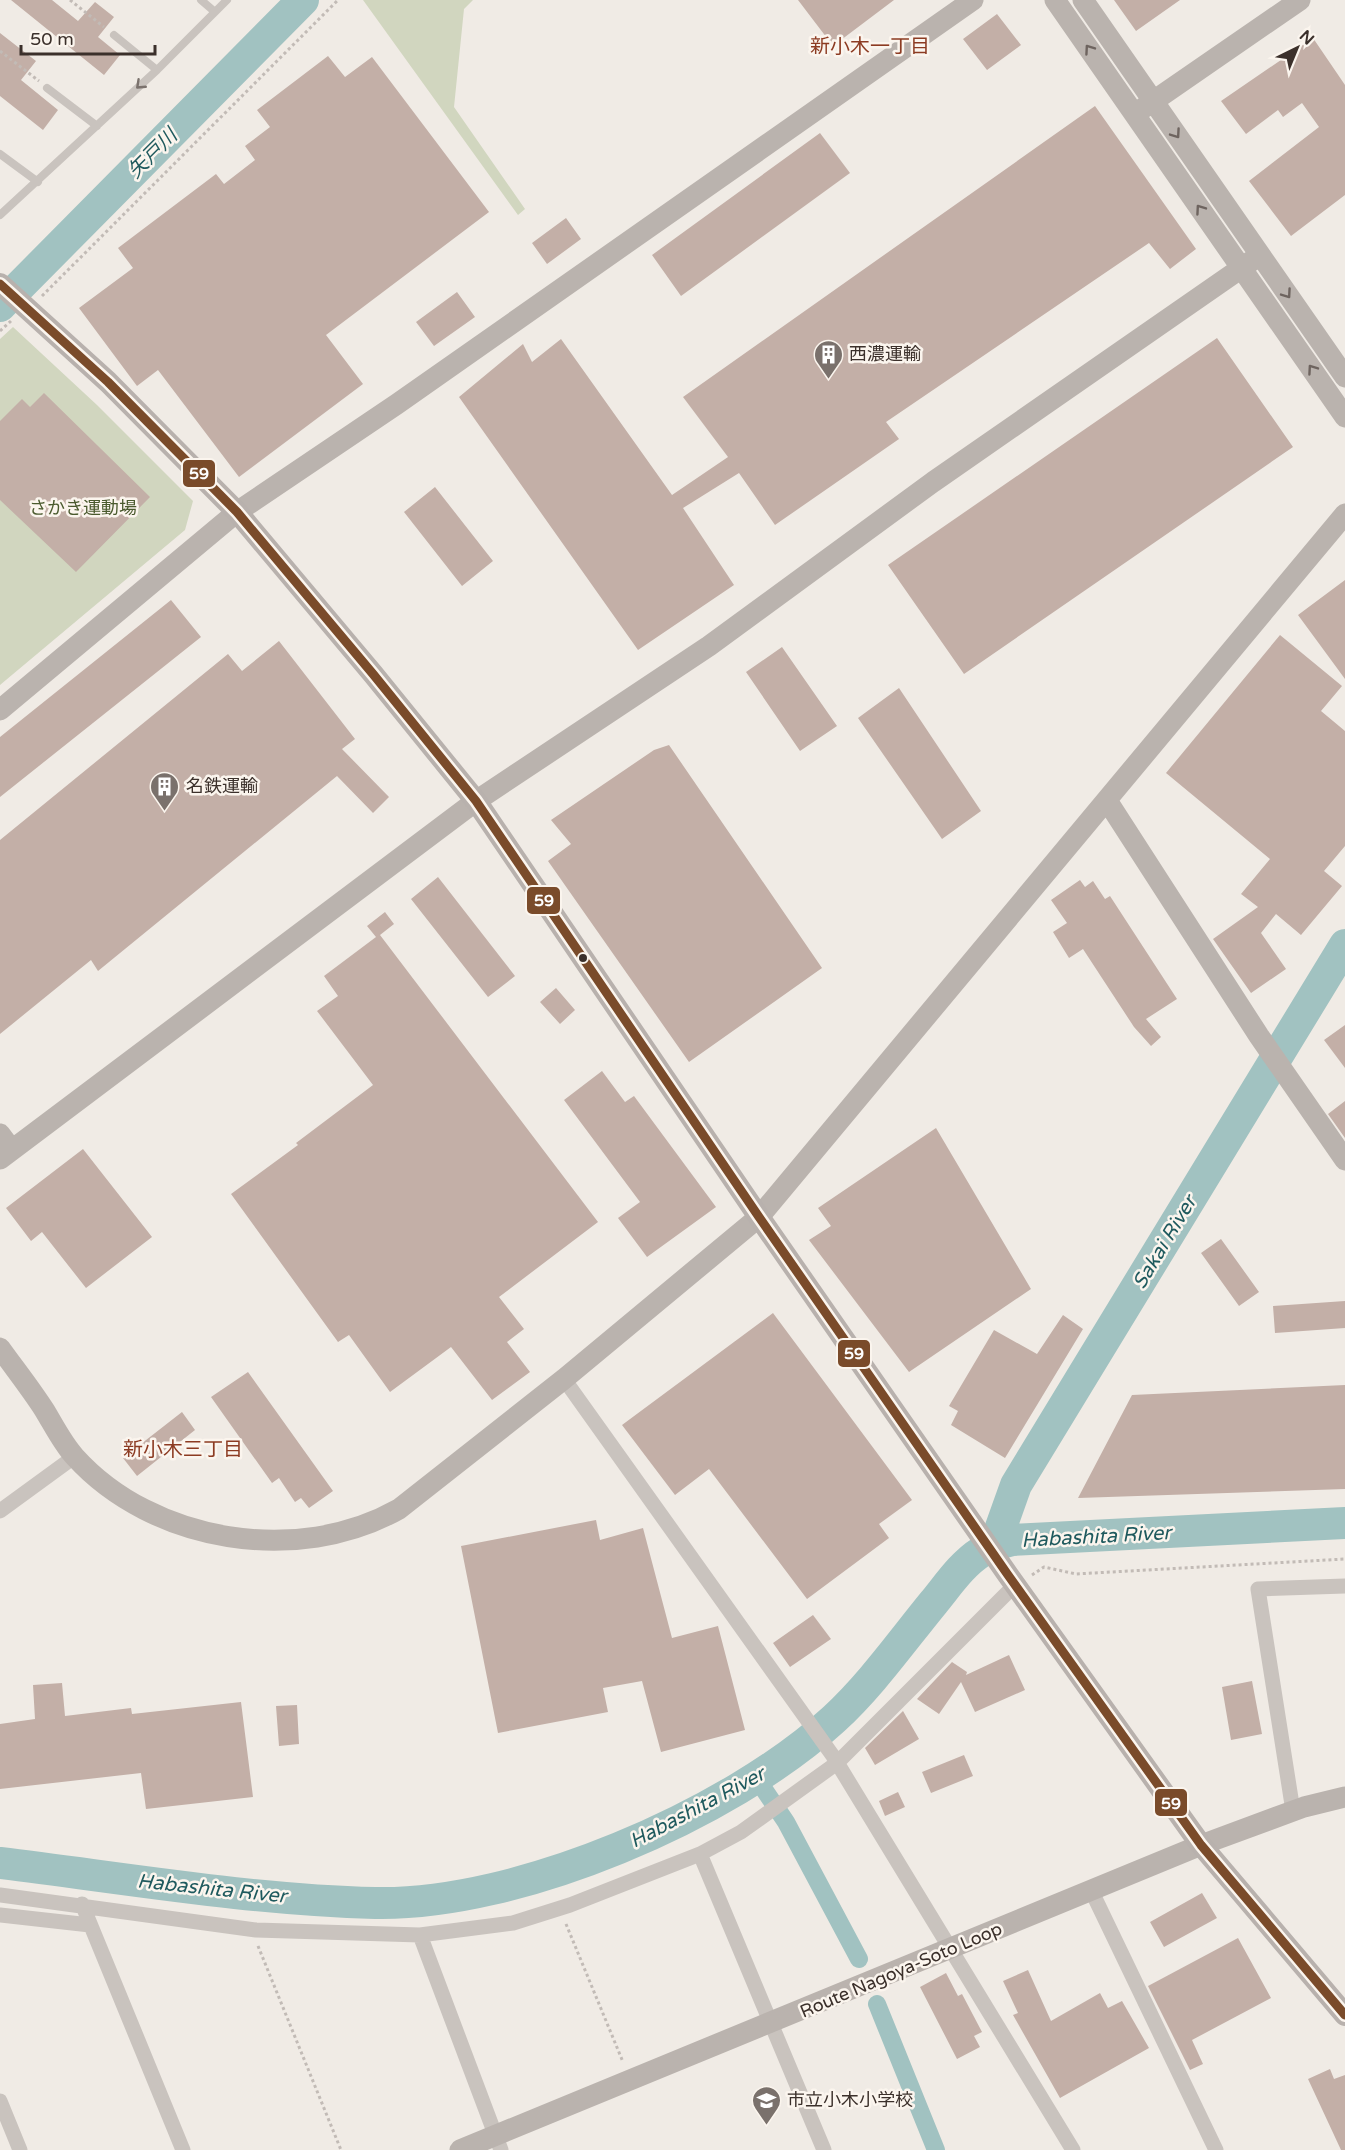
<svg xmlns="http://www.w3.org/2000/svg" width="1345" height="2150" viewBox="0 0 1345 2150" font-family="'Varela Round','Noto Sans JP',sans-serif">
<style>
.green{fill:#d1d6bf}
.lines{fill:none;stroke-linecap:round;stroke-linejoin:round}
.canal{stroke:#a1c2c1;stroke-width:18}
.river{stroke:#a1c2c1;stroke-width:32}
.building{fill:#c3afa7}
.path{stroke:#c2bbb6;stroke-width:3;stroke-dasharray:3 3;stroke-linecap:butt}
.lane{stroke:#c9c3be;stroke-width:8}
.street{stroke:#c9c3be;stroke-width:15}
.secondary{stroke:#bab3ae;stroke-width:21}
.primary{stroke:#b8b1ad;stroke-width:22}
.bus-1-casing{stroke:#fbf5ee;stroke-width:14}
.bus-1{stroke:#7a4b2a;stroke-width:9}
.oneway{stroke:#6e645f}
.oneway2{stroke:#7b726d}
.bus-dot{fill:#3b302b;stroke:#fbf5ee;stroke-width:2}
.labels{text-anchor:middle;stroke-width:5;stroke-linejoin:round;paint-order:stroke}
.poi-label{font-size:18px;fill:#3b302b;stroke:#fbf5ee;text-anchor:start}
.park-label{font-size:18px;fill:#4a5a2e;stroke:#fbf5ee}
.street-label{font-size:18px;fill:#3b302b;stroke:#fbf5ee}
.neighbourhood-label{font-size:20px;fill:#8c3b22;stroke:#fbf5ee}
.water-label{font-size:20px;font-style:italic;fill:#1f5a5e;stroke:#fbf5ee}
.line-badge{stroke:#fbf5ee;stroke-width:2}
.badge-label{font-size:16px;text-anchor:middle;font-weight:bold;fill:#fff}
</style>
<rect width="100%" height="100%" fill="#f0ebe5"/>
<path class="green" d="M363 0H473L464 9 454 107 525 209 518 215Z
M13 327 97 405 193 501 185 530 0 685V339Z"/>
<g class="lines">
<path class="canal" d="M757 1779 786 1822 859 1959
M877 2004 936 2150"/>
<path class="river" d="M0 306 303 0
M995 1544 1016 1485 1345 945
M0 1863C123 1878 251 1900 375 1903 518 1906 729 1815 834 1719 871 1685 902 1641 934 1602 948 1585 962 1564 981 1552 991 1545 1001 1543 1013 1540L1345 1523"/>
</g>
<path class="building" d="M11 0H52L78 21 95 2 114 17 98 37 120 55 104 75Z
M798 0H894L833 46Z
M1114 0H1180L1136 31Z
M997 14 1021 45 987 70 963 39Z
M0 33 36 61 21 80 58 110 43 130 0 96Z
M1313 38 1345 85V195L1291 236 1249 181 1319 127 1302 103 1283 117 1278 110 1246 134 1221 101Z
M328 56 345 77 372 57 489 212 326 335 363 384 239 477 158 370 137 386 79 308 133 268 118 248 216 174 224 184 255 160 245 146 270 127 257 110Z
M1095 106 1196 249 1170 269 1149 243 886 422 899 439 775 525 739 473 683 508 734 585 638 650 459 397 523 344 532 362 561 339 672 495 728 457 683 397Z
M820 133 850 173 681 296 652 255Z
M566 218 581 239 547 264 532 243Z
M457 292 475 317 434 346 416 322Z
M1217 338 1293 447 964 674 888 565Z
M44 393 150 497 76 572 0 500V421L22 399 30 407Z
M435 487 493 561 462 586 404 512Z
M1345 580V679L1298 615Z
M171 600 201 637 0 797V737Z
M1280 635 1342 686 1321 711 1345 731V846L1324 871 1342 886 1301 935 1276 914 1261 933 1286 969 1251 993 1213 939 1258 907 1241 894 1270 859 1166 773Z
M279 641 355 739 342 749 389 797 373 813 337 776 98 971 91 960 0 1034V840L228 654 242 671Z
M782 647 837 726 800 751 746 672Z
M899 688 981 811 942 839 858 718Z
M669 745 822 968 689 1062 548 861 571 844 551 820 654 750Z
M438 877 515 976 488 997 411 899Z
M1080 880 1085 887 1093 881 1105 899 1110 896 1177 999 1146 1019 1161 1037 1151 1046 1134 1027 1083 949 1069 958 1053 932 1067 923 1051 900Z
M385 912 394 924 380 935 598 1222 499 1297 524 1329 507 1342 530 1372 492 1400 451 1347 390 1392 349 1335 338 1342 231 1194 298 1145 296 1143 373 1085 317 1011 338 996 324 976 376 937 367 926Z
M556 988 575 1010 560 1024 540 1002Z
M1345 1025V1068L1324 1040Z
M602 1071 625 1102 634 1096 716 1207 647 1257 618 1218 640 1202 564 1100Z
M1345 1101V1138L1328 1114Z
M936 1128 1031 1289 909 1372 809 1240 831 1226 818 1208Z
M83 1149 152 1237 86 1288 42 1232 31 1241 6 1208Z
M1221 1239 1259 1292 1239 1306 1201 1253Z
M1345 1301V1328L1275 1333 1273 1306Z
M773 1313 912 1500 879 1524 889 1538 807 1599 709 1469 675 1495 622 1425Z
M1063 1315 1083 1329 1005 1458 951 1425 958 1411 949 1406 994 1330 1037 1354Z
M248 1372 333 1491 309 1508 301 1498 295 1502 279 1478 272 1483 211 1397Z
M1345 1385V1489L1078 1498 1132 1395Z
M182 1412 195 1430 137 1476 123 1458Z
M596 1520 600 1540 643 1528 672 1638 718 1626 745 1730 661 1752 642 1681 603 1688 608 1712 498 1733 461 1546Z
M813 1615 831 1639 790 1667 773 1643Z
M1009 1655 1025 1690 975 1712 961 1682 939 1714 917 1699 952 1662 967 1672 966 1675Z
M1252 1681 1262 1734 1231 1740 1222 1687Z
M62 1683 65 1716 131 1708 132 1714 241 1702 253 1797 146 1809 141 1773 0 1789V1724L35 1719 33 1685Z
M297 1705 299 1744 279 1746 276 1706Z
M903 1711 919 1739 875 1765 865 1748Z
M964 1755 973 1776 931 1793 922 1772Z
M898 1792 905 1807 885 1816 879 1801Z
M1202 1893 1217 1918 1164 1947 1150 1922Z
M1238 1938 1271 1998 1192 2040 1203 2064 1190 2070 1148 1986Z
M1028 1970 1051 2021 1100 1993 1108 2008 1122 2001 1149 2048 1060 2098 1013 2015 1018 2013 1003 1981Z
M946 1973 958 1996 962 1994 982 2032 974 2036 980 2047 957 2059 920 1987Z
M1330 2069 1334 2079 1345 2075V2150H1341L1308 2079Z"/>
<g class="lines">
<path class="path" d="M70 0 104 27
M0 51 39 81
M42 296 338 0
M0 331 11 321
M1032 1575 1044 1567 1076 1574 1345 1559
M566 1924 623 2062
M258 1946 341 2150"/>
<path class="lane" d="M201 0 215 12
M114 35 157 70
M47 88 97 126
M0 154 38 182
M0 215 157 70 227 0"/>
<path class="street" d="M564 1379 833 1756 1073 2150
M0 1511 74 1457
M1293 1811 1258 1589 1345 1586
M700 1854 824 2150
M1092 1892 1216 2150
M0 1895 256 1930 420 1935 513 1923 570 1905 700 1854 741 1832 837 1763 1015 1585
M82 1904 183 2150
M0 1915 90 1925
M420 1935 501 2150
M0 2101 20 2150"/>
<path class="secondary" d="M1055 0 1345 417
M1083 0 1345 377
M1142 109 1300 0
M0 710 237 512 397 404 973 0
M1108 802 1259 1036 1345 1160
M0 1134 12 1150
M0 1159 476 801 709 646 933 482 1260 255
M0 1348C15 1369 31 1389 45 1411 54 1426 63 1444 75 1457 153 1543 298 1566 399 1509L564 1379 759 1217 1345 514
M460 2150 1201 1845 1304 1807 1345 1797"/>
<path class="primary" d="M0 284 108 382 237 512 373 674 476 801 759 1217 1008 1575 1201 1845 1345 2015"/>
<defs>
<path id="bus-1" d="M0 284 108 382 237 512 373 674 476 801 759 1217 1008 1575 1201 1845 1345 2015"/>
</defs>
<use href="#bus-1" class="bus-1-casing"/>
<use href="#bus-1" class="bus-1"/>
</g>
<defs><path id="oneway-chevron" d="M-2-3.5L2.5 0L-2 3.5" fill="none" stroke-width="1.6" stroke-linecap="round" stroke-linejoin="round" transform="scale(1.5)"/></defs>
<g class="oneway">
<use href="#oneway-chevron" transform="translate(1089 49) rotate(-125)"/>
<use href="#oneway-chevron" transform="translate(1176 134) rotate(55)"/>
<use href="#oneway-chevron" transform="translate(1200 209) rotate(-125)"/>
<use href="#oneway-chevron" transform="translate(1287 294) rotate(55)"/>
<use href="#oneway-chevron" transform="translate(1312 369) rotate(-125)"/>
</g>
<use class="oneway2" href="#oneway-chevron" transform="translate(140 85) rotate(137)"/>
<defs>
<symbol id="building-pin" viewBox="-11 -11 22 30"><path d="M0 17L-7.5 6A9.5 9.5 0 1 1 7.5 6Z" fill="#7a716c" stroke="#fbf5ee"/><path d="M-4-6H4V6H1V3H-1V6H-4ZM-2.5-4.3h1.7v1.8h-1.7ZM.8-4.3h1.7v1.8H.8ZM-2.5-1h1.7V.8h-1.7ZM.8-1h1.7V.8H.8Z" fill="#fff"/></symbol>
<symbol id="school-pin" viewBox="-11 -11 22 30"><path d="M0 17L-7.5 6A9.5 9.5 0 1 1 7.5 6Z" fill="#7a716c" stroke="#fbf5ee"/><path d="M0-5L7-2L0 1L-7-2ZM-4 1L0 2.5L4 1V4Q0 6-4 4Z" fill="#fff"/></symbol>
</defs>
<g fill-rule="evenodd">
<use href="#building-pin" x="812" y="338" width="33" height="45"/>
<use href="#building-pin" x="148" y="770" width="33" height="45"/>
<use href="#school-pin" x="750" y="2084" width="33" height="45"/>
</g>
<circle class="bus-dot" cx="583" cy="958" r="5"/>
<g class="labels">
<g class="poi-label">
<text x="849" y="360">西濃運輸</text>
<text x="186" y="792">名鉄運輸</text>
<text x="787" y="2106">市立小木小学校</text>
</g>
<g class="park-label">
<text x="83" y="514">さかき運動場</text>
</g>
<g class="street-label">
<text transform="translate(901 1970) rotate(-23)" y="6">Route Nagoya-Soto Loop</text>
</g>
<g class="neighbourhood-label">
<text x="870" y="53">新小木一丁目</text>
<text x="183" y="1456">新小木三丁目</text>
</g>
<g class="water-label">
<text transform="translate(152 153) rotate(-45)" y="7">矢戸川</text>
<text transform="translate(1164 1242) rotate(-59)" y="7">Sakai River</text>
<text transform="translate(1096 1536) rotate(-3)" y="7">Habashita River</text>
<text transform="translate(697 1807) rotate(-28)" y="7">Habashita River</text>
<text transform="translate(212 1888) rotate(6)" y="7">Habashita River</text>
</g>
</g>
<g class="line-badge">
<rect x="182" y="459" width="34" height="29" rx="6" fill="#7a4b2a"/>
<rect x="526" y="886" width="35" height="29" rx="6" fill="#7a4b2a"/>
<rect x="837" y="1339" width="34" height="29" rx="6" fill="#7a4b2a"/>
<rect x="1154" y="1788" width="34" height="29" rx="6" fill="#7a4b2a"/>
</g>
<g class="badge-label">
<text x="199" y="479">59</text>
<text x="544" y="906">59</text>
<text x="854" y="1359">59</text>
<text x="1171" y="1809">59</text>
</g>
<g transform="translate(1297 48) rotate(43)" stroke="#fbf5ee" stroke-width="4.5" paint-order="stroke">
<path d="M0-4.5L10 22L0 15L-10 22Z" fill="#3b302b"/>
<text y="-9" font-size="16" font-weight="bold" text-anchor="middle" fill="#3b302b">N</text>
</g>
<path d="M21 45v9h134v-9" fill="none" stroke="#3b302b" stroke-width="3"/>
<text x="30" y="45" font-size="18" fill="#3b302b" stroke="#fbf5ee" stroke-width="4.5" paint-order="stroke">50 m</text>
</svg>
